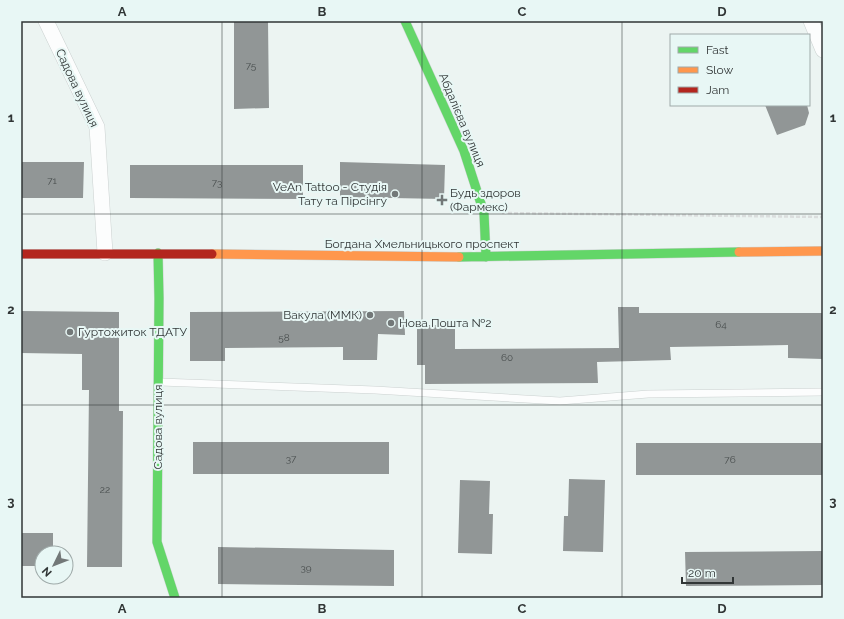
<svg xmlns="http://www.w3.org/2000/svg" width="844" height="619" viewBox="0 0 844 619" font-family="Raleway,sans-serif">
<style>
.building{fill:#919696}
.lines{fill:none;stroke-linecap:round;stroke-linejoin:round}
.lane-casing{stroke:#cbd1d0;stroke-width:8}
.street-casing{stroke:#cbd1d0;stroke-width:16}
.fast-casing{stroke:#cbd1d0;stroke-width:10}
.slow-casing{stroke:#cbd1d0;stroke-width:10}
.jam-casing{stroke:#cbd1d0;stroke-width:10}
.path{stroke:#dadddd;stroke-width:2.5;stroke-dasharray:4 2;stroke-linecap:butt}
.lane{stroke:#fcfdfd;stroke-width:7}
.street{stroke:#fcfdfd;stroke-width:15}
.fast{stroke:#63d668;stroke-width:9}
.slow{stroke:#ff974d;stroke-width:9}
.jam{stroke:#b3261e;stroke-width:9}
.grid{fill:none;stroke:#313636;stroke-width:1;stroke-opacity:0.55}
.poi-dot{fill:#727878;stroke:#e8f7f5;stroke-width:1.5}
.labels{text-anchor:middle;stroke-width:4;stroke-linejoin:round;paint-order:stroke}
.number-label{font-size:10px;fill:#494e4e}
.street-label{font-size:12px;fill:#313636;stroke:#e8f7f5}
.poi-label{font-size:12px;fill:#313636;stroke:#e8f7f5;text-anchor:start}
.neatline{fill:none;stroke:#313636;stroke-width:1.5}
.grid-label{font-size:13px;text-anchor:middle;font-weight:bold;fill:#313636}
</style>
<rect width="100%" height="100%" fill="#ecf4f2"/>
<path class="building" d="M234 21H268L269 108 234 109Z
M765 105H807L809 113 805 125 777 135Z
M21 162H84L83 198H21Z
M340 162 445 165 444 199 340 197Z
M130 165H303V199L130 198Z
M618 307H639V313H823V359L788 358V345L670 347 671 360 597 362 598 383 425 384V365H417V325H455V349L619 348Z
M21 311 119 312V411H123L122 567H87L89 390H82V354L21 353Z
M404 311 405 335 378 334 377 360H343V347L225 348V361H190V312Z
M193 442H389V474H193Z
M636 443H823V475H636Z
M569 479 605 480 603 552 563 551 564 516H568Z
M460 480 490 481 489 514H493L492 554 458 553Z
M21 533H53V553H42V566H21Z
M218 547 394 550V586L218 584Z
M823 551V585L686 586 685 552Z"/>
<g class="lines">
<defs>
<path id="lane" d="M160 382 375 390 560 401 648 394 823 392"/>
<path id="street" d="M46 21 97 127 105 253
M811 21 823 50"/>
<path id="fast" d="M405 21 464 151 484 213 486 257
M158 253 159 298 157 542 175 598
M459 257 739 252"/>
<path id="slow" d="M739 252 823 251
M212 254 459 257"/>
<path id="jam" d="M21 254H212"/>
</defs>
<use href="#lane" class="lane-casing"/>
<use href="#street" class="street-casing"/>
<use href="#fast" class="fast-casing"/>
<use href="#slow" class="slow-casing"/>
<use href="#jam" class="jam-casing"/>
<path class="path" d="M502 213 823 217"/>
<use href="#lane" class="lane"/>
<use href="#street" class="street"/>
<use href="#fast" class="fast"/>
<use href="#slow" class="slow"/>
<use href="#jam" class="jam"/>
</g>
<path class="grid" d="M222 21V598M422 21V598M622 21V598M21 214H823M21 405H823"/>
<g class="poi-dot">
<circle cx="395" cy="194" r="4"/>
<path d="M440 194h4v4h4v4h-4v4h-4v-4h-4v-4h4z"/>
<circle cx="370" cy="315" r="4"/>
<circle cx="391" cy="323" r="4"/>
<circle cx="70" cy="332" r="4"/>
</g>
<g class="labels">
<g class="number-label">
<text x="251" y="69">75</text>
<text x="52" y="184">71</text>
<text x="217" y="186">73</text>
<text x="721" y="328">64</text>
<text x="284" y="341">58</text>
<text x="507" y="361">60</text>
<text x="291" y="462">37</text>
<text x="730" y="463">76</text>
<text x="105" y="493">22</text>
<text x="306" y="571">39</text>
</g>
<g class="street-label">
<text transform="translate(77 88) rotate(65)" y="4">Садова вулиця</text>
<text transform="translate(462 120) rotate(67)" y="4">Абдалієва вулиця</text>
<text x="422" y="248">Богдана Хмельницького проспект</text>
<text transform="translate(158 427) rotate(-90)" y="4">Садова вулиця</text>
</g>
<g class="poi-label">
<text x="387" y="191" text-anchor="end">VeAn Tattoo - Студія<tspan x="387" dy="14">Тату та Пірсінгу</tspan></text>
<text x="450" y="197">Будь здоров<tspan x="450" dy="14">(Фармекс)</tspan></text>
<text x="362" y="319" text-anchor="end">Вакула (ММК)</text>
<text x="399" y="327">Нова Пошта №2</text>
<text x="78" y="336">Гуртожиток ТДАТУ</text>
</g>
</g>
<rect width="844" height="619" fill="none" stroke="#e8f7f5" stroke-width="44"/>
<rect x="670" y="34" width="140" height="72" fill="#e8f7f5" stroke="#9faaa9"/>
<rect x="678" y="47" width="20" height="6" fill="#63d668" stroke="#9faaa9"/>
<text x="706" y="54" font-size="12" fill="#313636">Fast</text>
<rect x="678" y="67" width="20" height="6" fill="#ff974d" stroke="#9faaa9"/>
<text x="706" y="74" font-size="12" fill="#313636">Slow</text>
<rect x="678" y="87" width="20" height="6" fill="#b3261e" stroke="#9faaa9"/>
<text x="706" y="94" font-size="12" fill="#313636">Jam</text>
<g transform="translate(54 565) rotate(227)"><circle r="19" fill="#e8f7f5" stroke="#9faaa9"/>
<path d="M0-3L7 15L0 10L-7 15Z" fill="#727878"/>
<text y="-6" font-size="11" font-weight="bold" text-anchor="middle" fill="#313636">N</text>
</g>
<path d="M682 577v6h51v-6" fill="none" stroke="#313636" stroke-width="2"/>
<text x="688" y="577" font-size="12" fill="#313636" stroke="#e8f7f5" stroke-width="3" paint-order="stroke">20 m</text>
<rect x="22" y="22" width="800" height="575" class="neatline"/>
<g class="grid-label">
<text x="122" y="16">A</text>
<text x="322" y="16">B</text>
<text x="522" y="16">C</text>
<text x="722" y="16">D</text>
<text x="11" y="122">1</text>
<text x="833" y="122">1</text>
<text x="11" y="314">2</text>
<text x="833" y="314">2</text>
<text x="11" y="506">3</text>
<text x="833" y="506">3</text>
<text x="122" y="613">A</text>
<text x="322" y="613">B</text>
<text x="522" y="613">C</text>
<text x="722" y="613">D</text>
</g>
</svg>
